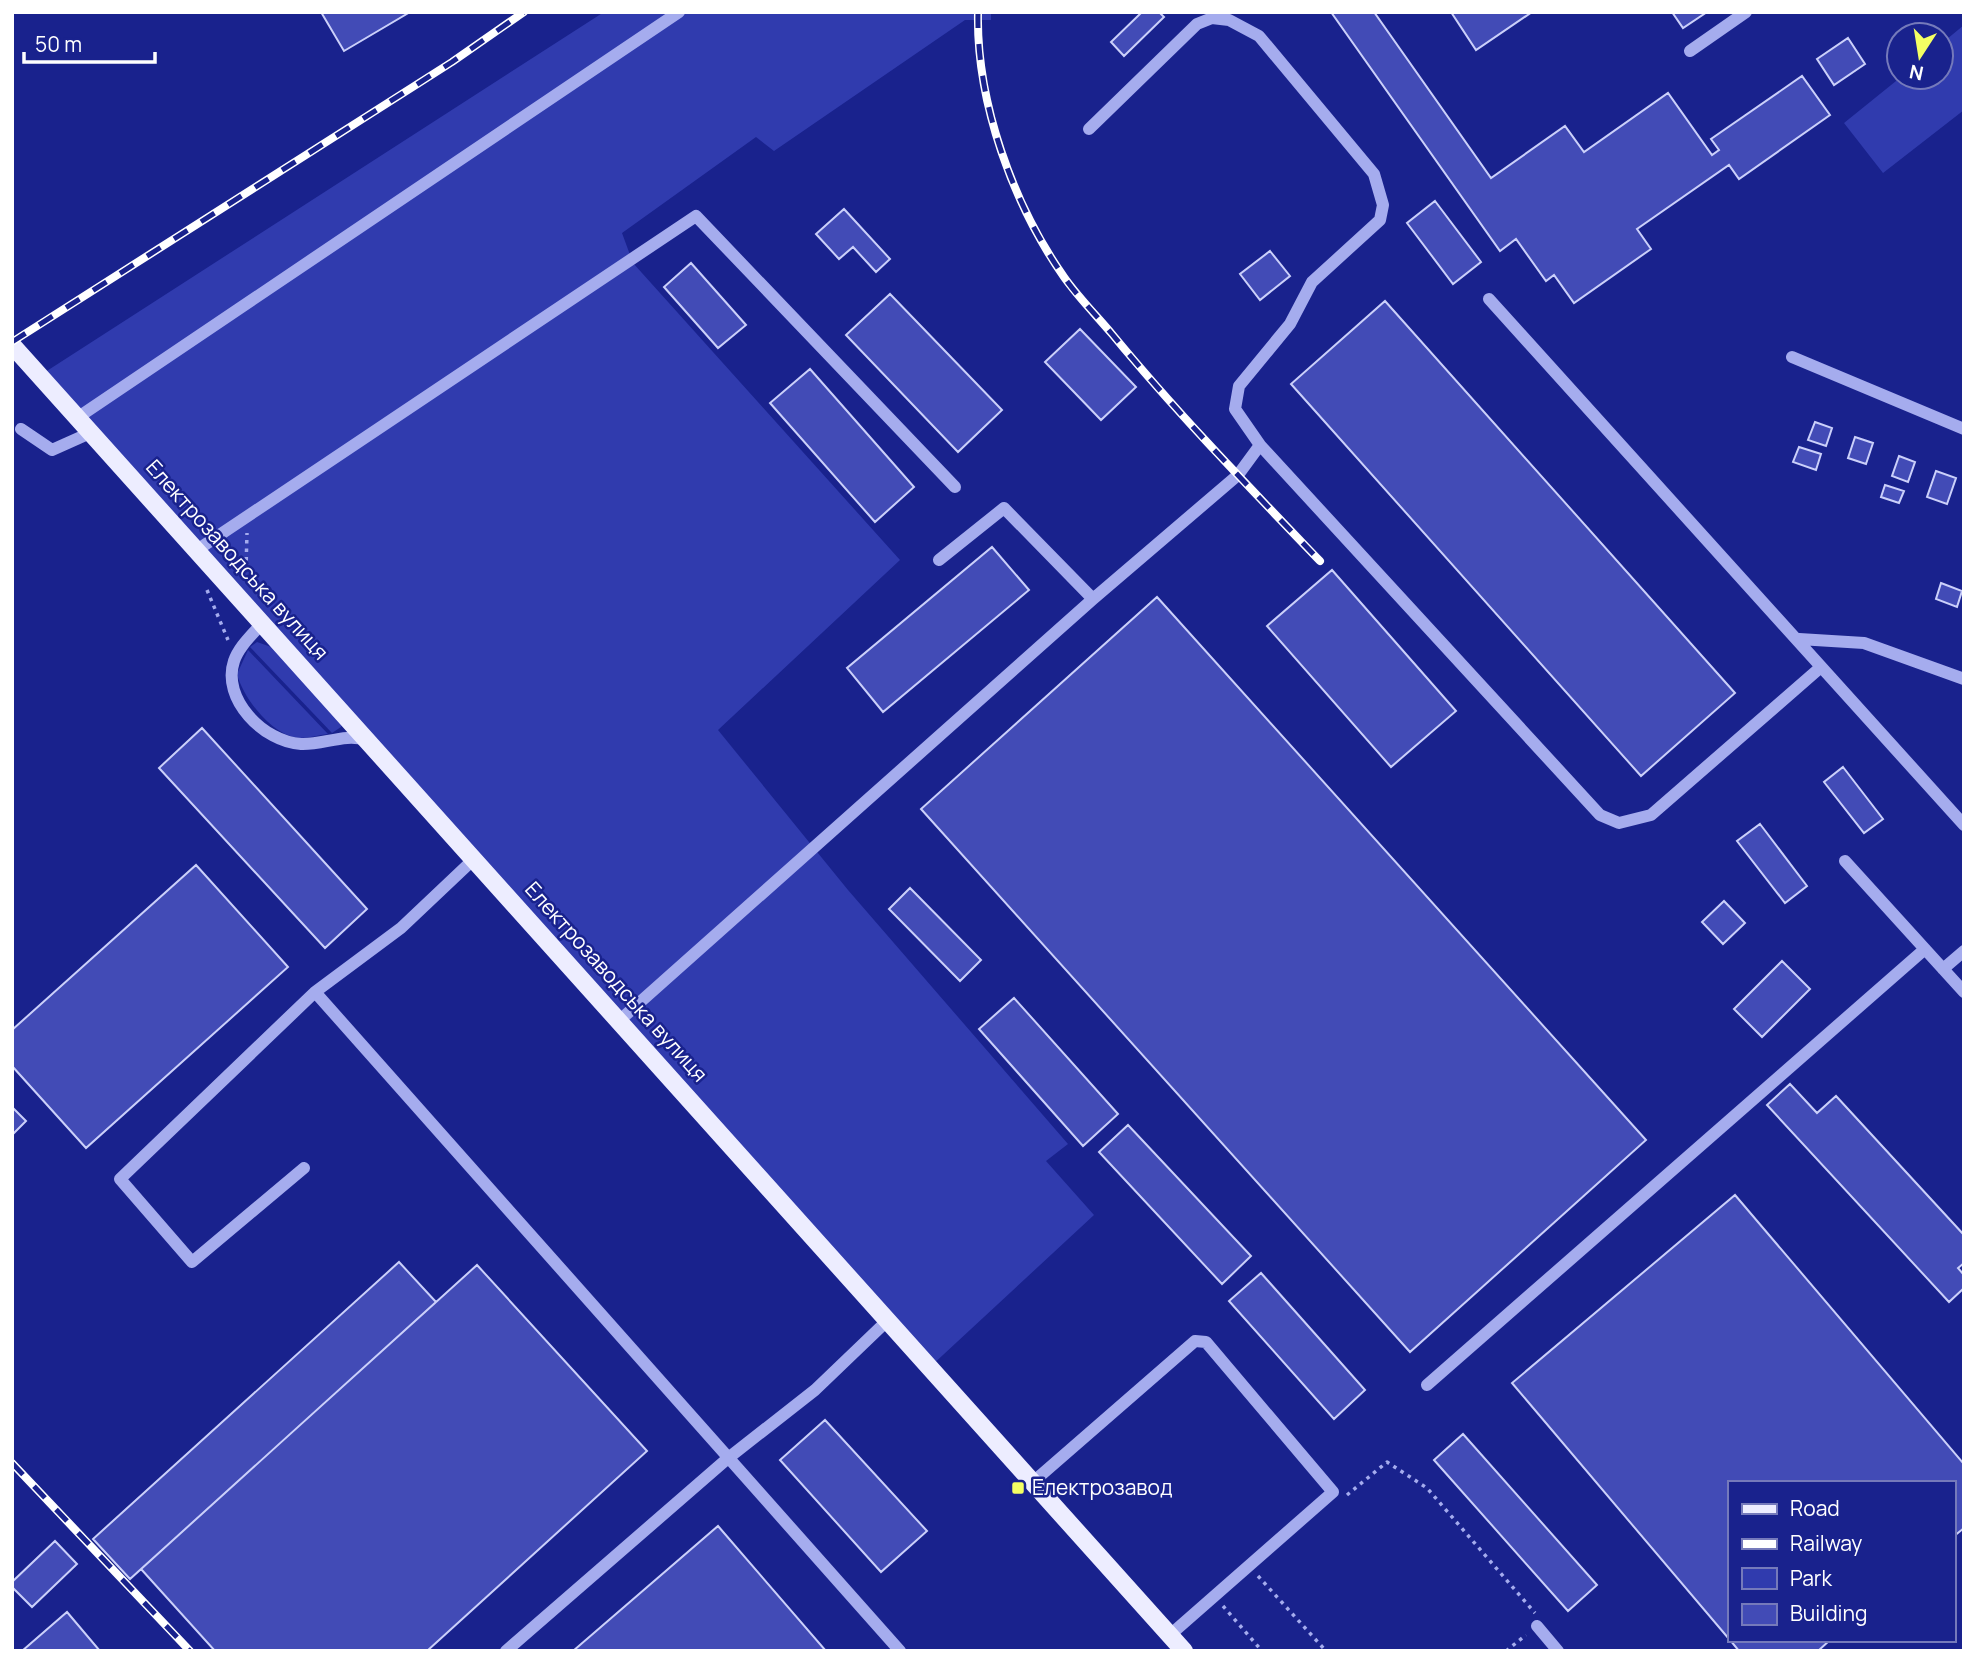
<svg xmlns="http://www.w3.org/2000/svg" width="1976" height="1663" viewBox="0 0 1976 1663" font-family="Manrope,sans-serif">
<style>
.green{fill:#303bae}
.building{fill:#424bb6;stroke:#cbd0fa;stroke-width:2}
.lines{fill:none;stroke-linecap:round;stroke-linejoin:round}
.path{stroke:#a5acee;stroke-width:3.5;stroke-dasharray:3.5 5;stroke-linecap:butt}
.minor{stroke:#a5acee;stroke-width:12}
.major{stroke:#ededff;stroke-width:18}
.rail-casing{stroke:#fff;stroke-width:8}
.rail{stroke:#19228d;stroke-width:5;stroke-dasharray:16;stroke-linecap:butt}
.poi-dot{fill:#f4ff63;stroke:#19228d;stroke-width:2.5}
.labels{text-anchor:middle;stroke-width:5;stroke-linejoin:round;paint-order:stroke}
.street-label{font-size:21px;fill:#fff;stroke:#19228d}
.poi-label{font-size:21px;fill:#fff;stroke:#19228d;text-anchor:start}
</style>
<rect width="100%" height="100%" fill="#19228d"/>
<path class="green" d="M604 12H991V20H965L774 151 756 137 622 233 633 263 900 560 718 730 848 890 1068 1144 1046 1161 1094 1215 930 1367 39 376Z
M1964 25V110L1883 173 1844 123 1901 77H1941V44Z
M257 642 274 648 342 723 341 727 332 733 250 647Z
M248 650 328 734C319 735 309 738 300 738 273 737 243 698 237 674Z"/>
<path class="building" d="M321 12H410L344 51Z
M1142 12H1159L1164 17 1124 56 1111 42Z
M1331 12H1374L1491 178 1565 126 1584 152 1668 93 1712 155 1719 150 1711 139 1802 76 1830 115 1739 179 1729 165 1637 229 1651 249 1574 303 1554 275 1546 281 1516 239 1500 251Z
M1451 12H1532L1476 50Z
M1672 12H1707L1683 28Z
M1848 38 1865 64 1834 85 1817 59Z
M1435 201 1481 262 1453 284 1407 223Z
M844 209 890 259 876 272 853 247 839 259 816 234Z
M1270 251 1290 276 1260 300 1240 274Z
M691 263 746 325 718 348 664 287Z
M890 294 1002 410 958 452 846 335Z
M1385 301 1735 693 1641 776 1291 384Z
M1080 329 1136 387 1101 420 1045 362Z
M810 369 914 487 875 522 770 403Z
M1815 422 1832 428 1826 446 1808 440Z
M1855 437 1873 443 1866 464 1848 458Z
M1799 447 1821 454 1816 470 1793 462Z
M1899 456 1915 462 1908 482 1892 476Z
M1936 471 1956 478 1947 504 1927 497Z
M1885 485 1904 491 1899 503 1881 497Z
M992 547 1029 590 883 712 847 668Z
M1332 570 1456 711 1391 767 1267 626Z
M1941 583 1962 591 1957 607 1936 599Z
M1157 597 1646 1140 1410 1352 921 809Z
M202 728 367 909 325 948 159 768Z
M1843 767 1883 819 1864 833 1824 782Z
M1760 824 1807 886 1785 903 1737 841Z
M196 865 288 967 86 1148 12 1066V1030Z
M910 888 981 960 960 981 889 909Z
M1724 901 1745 923 1723 944 1702 922Z
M1782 961 1810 989 1762 1037 1734 1009Z
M1014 998 1118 1114 1083 1146 979 1029Z
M1790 1084 1817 1113 1836 1096 1964 1235V1263L1958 1268 1964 1275V1288L1949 1302 1767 1105Z
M12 1107 26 1121 12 1135Z
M1128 1125 1251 1256 1222 1284 1099 1152Z
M1735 1195 1964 1464V1528L1953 1537V1483H1729V1639L1512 1383Z
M399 1262 436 1302 130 1579 93 1539Z
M477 1265 647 1451 427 1651H215L141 1569Z
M1261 1273 1365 1390 1334 1419 1229 1301Z
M825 1420 927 1531 881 1572 780 1460Z
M1463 1434 1597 1585 1568 1611 1434 1460Z
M718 1526 826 1651H573Z
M55 1541 77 1564 32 1607 12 1587V1582Z
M67 1612 100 1651H22Z
M1730 1640H1830L1818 1651H1739Z"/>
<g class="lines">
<path class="path" d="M246 569 247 533
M207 590 228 640
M1347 1495 1387 1462 1427 1488 1535 1613
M1258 1576 1326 1651
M1223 1606 1262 1651
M1506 1651 1526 1635"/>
<path class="minor" d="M1690 51 1746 12
M1089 129 1197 24 1212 18 1229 20 1259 36 1374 174 1383 205 1380 220 1312 282 1290 324 1239 386 1235 409 1260 445
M1489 299 1964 825
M1792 357 1964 429
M77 418 679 12
M21 429 52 450 90 433
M197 550 696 216 955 487
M939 560 1004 508 1093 599
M263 622C253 634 239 646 234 661 221 699 264 742 301 744 323 745 345 733 366 740
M1799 639 1864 643 1964 679
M1845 861 1964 992
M1943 969 1964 951
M315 992 900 1651
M620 1020 1093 599 1238 475 1260 445 1600 815 1619 823 1651 815 1821 667
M304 1168 192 1262 120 1179 315 992 401 928 475 858
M1427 1385 1925 949
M1033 1482 1195 1341 1206 1342 1333 1492 1170 1635
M1537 1626 1558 1651
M506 1651 727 1459 815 1390 888 1320"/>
<path class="major" d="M12 345 1184 1651"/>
<defs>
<path id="rail" d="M978 12C976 102 1013 204 1064 277 1078 297 1096 315 1112 334 1177 413 1249 487 1320 561
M12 342 452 62 524 12
M12 1463 190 1651"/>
</defs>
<use href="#rail" class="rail-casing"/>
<use href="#rail" class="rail"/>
</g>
<rect class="poi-dot" x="1011" y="1481" width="14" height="14" rx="3.5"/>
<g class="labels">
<g class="street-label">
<text transform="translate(237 560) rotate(48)" y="7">Електрозаводська вулиця</text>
<text transform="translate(616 982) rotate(48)" y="7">Електрозаводська вулиця</text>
</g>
<g class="poi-label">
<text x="1032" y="1495">Електрозавод</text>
</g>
</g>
<rect width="1976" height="1663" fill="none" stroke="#ffffff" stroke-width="28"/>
<rect x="1728" y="1481" width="228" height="161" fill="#19228d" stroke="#757abb" stroke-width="2"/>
<rect x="1742" y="1504" width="35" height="10" fill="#ededff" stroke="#757abb" stroke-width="2"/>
<text x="1790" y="1516" font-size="21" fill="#ffffff">Road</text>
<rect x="1742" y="1539" width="35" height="10" fill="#ffffff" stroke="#757abb" stroke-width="2"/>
<text x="1790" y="1551" font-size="21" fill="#ffffff">Railway</text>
<rect x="1742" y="1568" width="35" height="21" fill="#303bae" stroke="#757abb" stroke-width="2"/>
<text x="1790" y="1586" font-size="21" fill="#ffffff">Park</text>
<rect x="1742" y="1604" width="35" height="21" fill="#424bb6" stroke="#757abb" stroke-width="2"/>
<text x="1790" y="1621" font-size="21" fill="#ffffff">Building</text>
<g transform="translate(1920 56) rotate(192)"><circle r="33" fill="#19228d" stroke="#757abb" stroke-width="2"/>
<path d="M0-5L12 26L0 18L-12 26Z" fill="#f4ff63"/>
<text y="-10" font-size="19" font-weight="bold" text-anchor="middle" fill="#ffffff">N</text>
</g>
<path d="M24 52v10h131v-10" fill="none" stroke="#ffffff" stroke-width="3.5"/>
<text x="35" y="52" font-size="21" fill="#ffffff" stroke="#19228d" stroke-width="5" paint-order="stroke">50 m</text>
</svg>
